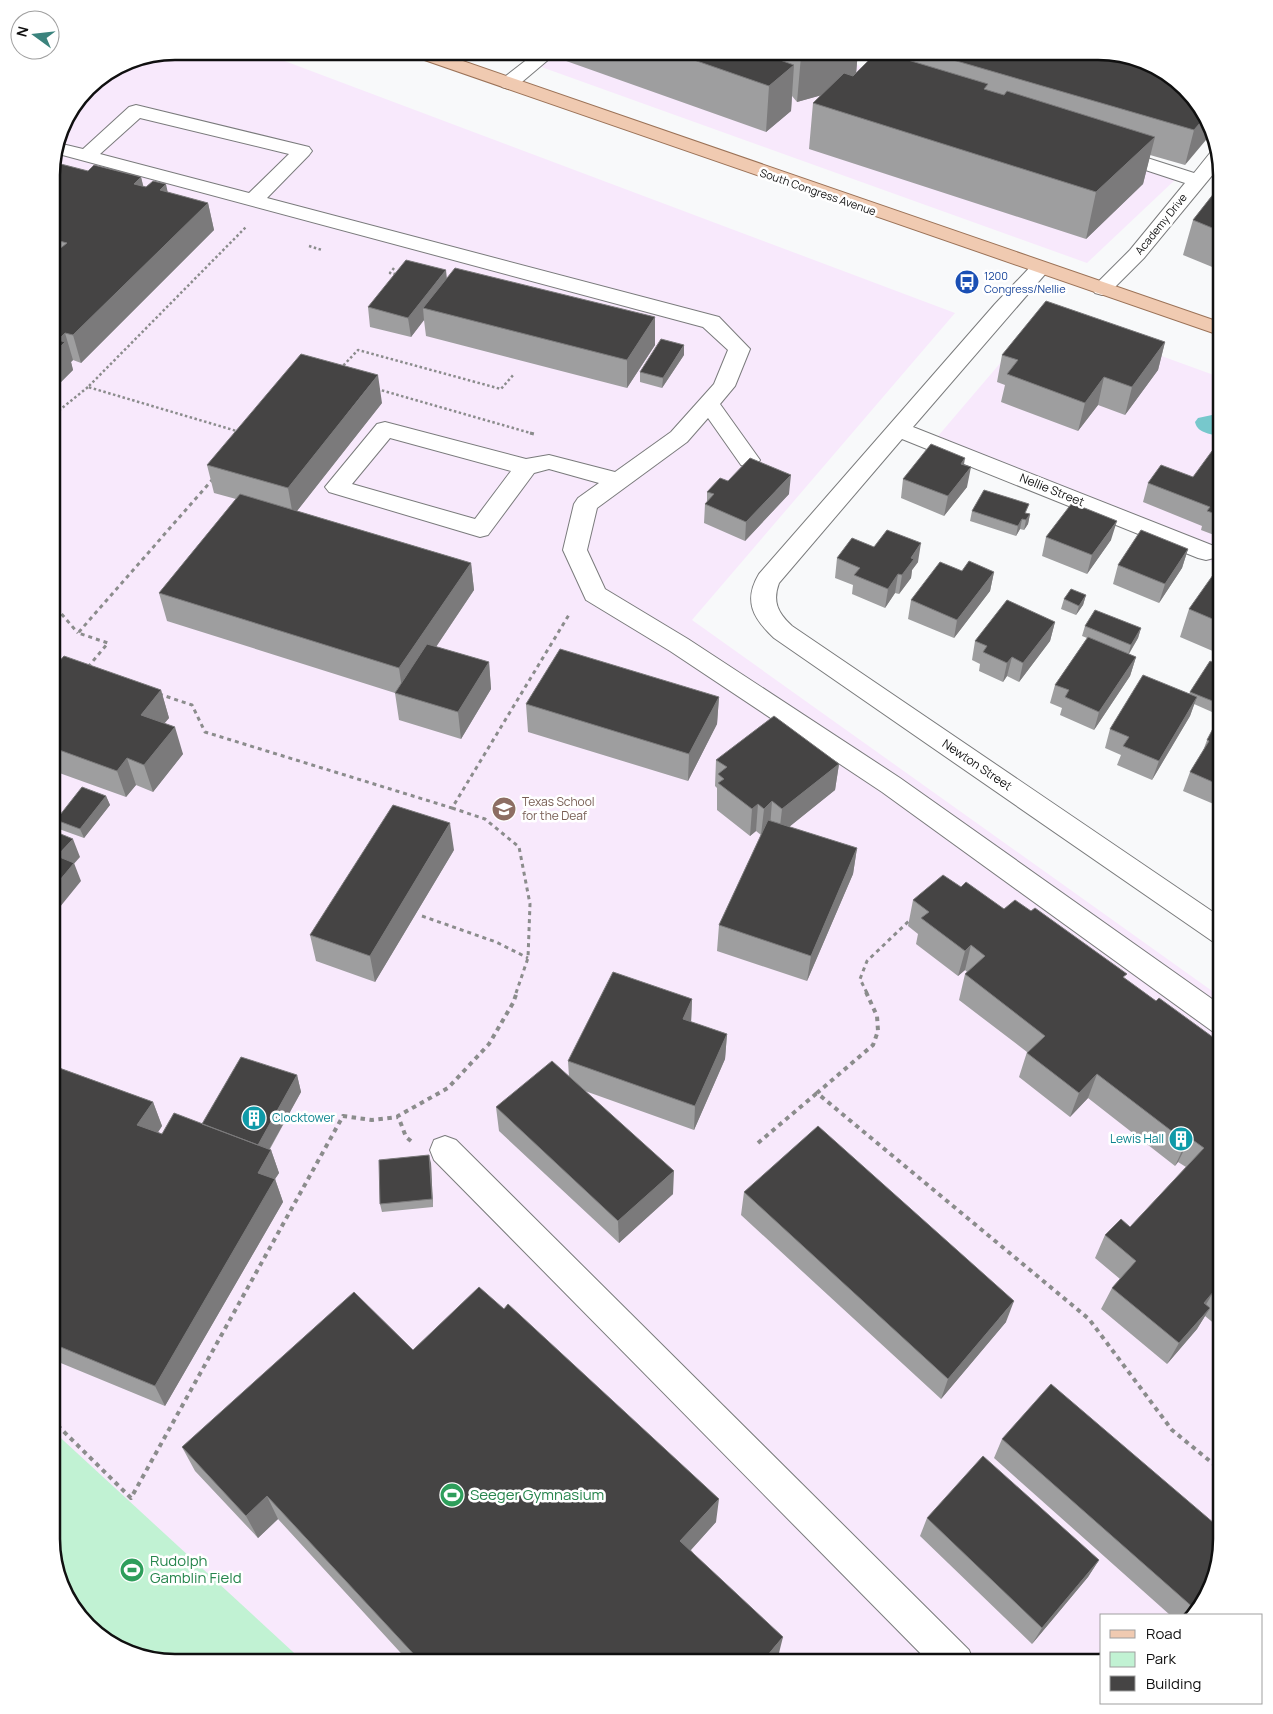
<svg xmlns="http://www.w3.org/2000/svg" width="1273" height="1714" viewBox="0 0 1273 1714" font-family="Manrope,sans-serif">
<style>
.commercial{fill:#f8e9fc}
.green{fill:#c1f2d3}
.water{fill:#77c8cc}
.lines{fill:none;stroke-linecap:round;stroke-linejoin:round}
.minor-casing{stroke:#7a7b7c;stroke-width:2}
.major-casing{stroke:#9b7257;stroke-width:2}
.path-far2{stroke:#8b8c8c;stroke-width:2.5;stroke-dasharray:2.5 2.5;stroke-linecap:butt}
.path-far1{stroke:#8b8c8c;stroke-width:3;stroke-dasharray:4 4;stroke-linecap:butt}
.path{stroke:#8b8c8c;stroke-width:4;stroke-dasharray:4.5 4.5;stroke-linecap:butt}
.minor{fill:#fff;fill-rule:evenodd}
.major{fill:#f0cab1;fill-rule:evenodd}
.wall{fill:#9e9e9f}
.shaded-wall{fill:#7b7a7b}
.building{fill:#454444;stroke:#7b7a7b}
.labels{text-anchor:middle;stroke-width:5;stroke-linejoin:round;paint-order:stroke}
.far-street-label{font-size:11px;fill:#101010;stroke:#fff}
.far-transit-label{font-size:11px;fill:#164399;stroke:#fff;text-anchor:start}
.street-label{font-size:12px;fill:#101010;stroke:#fff}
.education-label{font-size:12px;fill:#785e54;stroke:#fff;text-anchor:start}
.culture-label{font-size:12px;fill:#0d838f;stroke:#fff;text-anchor:start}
.near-leisure-label{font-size:15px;fill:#27864d;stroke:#fff;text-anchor:start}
.rim{fill:none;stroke:#101010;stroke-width:2.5}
</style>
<rect width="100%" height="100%" fill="#f8f9fa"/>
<path class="commercial" d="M175 51H258L955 313 692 620 1222 998V1539L1191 1615H1102V1662L1098 1663 167 1662 113 1646 68 1601 51 1539 52 167 64 121 93 82 128 61Z
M497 51H841L883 86 1177 178 1087 263Z
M1043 313 1222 378V566L927 449Z"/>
<path class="green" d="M51 1429 305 1663 167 1662 113 1646 68 1601 51 1539Z"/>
<path class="water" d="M1212 415 1222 416V439C1212 432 1198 435 1195 422L1198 418Z"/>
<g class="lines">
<defs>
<path id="minor" d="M538 51H553L555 54 516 87 509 89 502 87 500 83 502 79Z
M856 51H877L911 79 909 83 902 85 895 83Z
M136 105 309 147 312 151 309 155 267 198 719 317 750 349 735 386 720 404 760 460 757 465 749 467 741 465 708 418 687 442 597 508 587 550 605 589 688 639 900 778 1222 1006V1034L1212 1031 882 792 670 651 586 600 563 550 574 504 578 498 599 483 549 469 534 473 488 535 480 537 329 492 325 487 377 424 385 422 526 459 549 455 615 472 671 432 714 384 728 350 703 327 55 153 58 143 83 149 129 107ZM140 118 289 154 249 193 100 154ZM390 438 511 471 475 519 352 484Z
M1113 147 1194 173 1210 153 1215 152 1219 167 1144 258 1109 293 1102 295 1095 293 1092 289 1095 285 1130 250 1185 183 1106 157 1103 153 1106 149Z
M1040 262 1047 264 1050 268 1047 272 913 427 1214 546 1218 552 1214 558 1206 560 1198 558 902 439 779 583C772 602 778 613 792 626L1222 918V944L1212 941 774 638C753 618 743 601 759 574L995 304 1033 264Z
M445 1136 456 1140 969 1650 974 1663H930L434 1160 430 1150 434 1140Z"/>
<path id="major" d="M407 51H434L1222 323V336L410 55Z"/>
</defs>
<use href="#minor" class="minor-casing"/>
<use href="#major" class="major-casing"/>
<path class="path-far2" d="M309 246 322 250
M394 268 390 273 399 275
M340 369 358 350 501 389 514 374
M377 389 534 434
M51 417 88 387
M240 432 88 387 247 226"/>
<path class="path-far1" d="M530 433 534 434
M51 602 78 633
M88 667 108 643 78 633 212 480
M159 694 192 705 205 732 452 808 570 613
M452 808 485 819 519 847 530 904 528 958 516 993
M422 916 496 942 528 958
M867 993 860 979 867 961 911 919"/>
<path class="path" d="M866 992 877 1016 878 1031 873 1045 817 1093 1089 1319 1172 1430 1222 1471
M411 1141 406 1137 398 1116 448 1088 489 1044 513 1003 517 992
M758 1143 817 1093
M51 1419 131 1498 343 1116 372 1120 398 1117"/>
<use href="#minor" class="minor"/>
<use href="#major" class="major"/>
</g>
<path class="wall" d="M538 51H858L856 74 878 51 1106 52 1205 113 1185 165 1150 155 1143 184 1086 239 809 149 813 103 821 95 797 102 792 96 791 111 766 132Z
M52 167 141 177 143 186 208 203 214 230 81 363 73 360 71 362 73 370 56 387 51 386Z
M1222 183V271L1183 255 1193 220Z
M447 278 655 317V345L627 388 426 336 424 320 411 337 370 327 368 307Z
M1165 342 1158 370 1125 415 1098 405 1078 431 1001 402 1005 385 997 382 1002 355Z
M684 355 662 388 640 382V372Z
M382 403 297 511 471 563 474 590 436 647 489 662 491 689 461 739 399 720 395 693 167 621 159 593 236 499 214 493 207 465Z
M1222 455V538L1201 530 1202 526 1143 502 1148 483 1193 477Z
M964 465 967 487 944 516 901 498 903 479Z
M728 481 789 494 745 541 704 523 705 504 707 502V492Z
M972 511 1027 513 1030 514 1028 524 1024 530 1020 529 1016 536 970 521Z
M1046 537 1111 540 1087 574 1042 556Z
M874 547 918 562 912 570 911 578 899 594 895 593 885 608 852 594 853 585 835 578 837 558Z
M1188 549 1182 568 1159 603 1113 584 1118 565Z
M994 572 990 591 954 638 908 619 911 600Z
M1222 579V655L1180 637 1189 609Z
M1086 595 1083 605 1076 615 1061 609 1064 599Z
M1055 622 1050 641 1019 682 1007 676 1003 682 979 671 980 664 972 660 975 641Z
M1085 626 1141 628 1138 638 1129 654 1136 657 1130 676 1094 730 1060 715 1062 708 1050 703 1055 685 1087 638 1082 636Z
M1222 667V697L1212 712 1194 704 1190 716 1152 780 1117 765 1121 755 1105 748 1110 729 1189 694 1190 692Z
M51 670 161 690 169 718 164 723 183 754 153 792 136 785 126 797 51 770Z
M719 697 717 724 688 781 528 732 526 704Z
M1222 718V801L1220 800 1216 805 1183 791 1190 772 1203 751 1207 740Z
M716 760 839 764 835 790 789 827 857 848 853 874 807 981 717 951 719 925 761 835 756 831 750 836 717 810V788L715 786Z
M106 796 110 805 84 838 59 829 56 820Z
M454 850 375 982 316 961 310 935Z
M961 887 1004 909 1125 979 1156 1001 1214 1038 1222 1037V1330L1205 1316 1197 1329 1167 1364 1101 1309 1112 1288 1120 1279 1095 1258 1105 1235 1130 1227 1186 1167 1178 1162 1175 1166 1088 1098 1070 1117 1019 1077 1027 1052 959 1000 965 974 967 972 965 970 958 976 916 944 918 934 908 926 913 900Z
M692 999 691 1022 727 1034 725 1059 694 1130 585 1091 673 1194 619 1243 499 1131 496 1107 569 1077 568 1061Z
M51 1061 54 1066 153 1102 162 1126 158 1132 162 1134 202 1124 297 1075 301 1092 270 1149 271 1150 279 1173 275 1179 283 1202 165 1406 51 1359Z
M431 1163 433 1207 382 1212 380 1204Z
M744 1192 1006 1322 941 1399 741 1215Z
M413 1350 716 1522 691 1550 778 1657 774 1663H410L278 1519 258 1538 195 1471 182 1447Z
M1002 1439 1205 1601 1191 1615H1170L994 1458Z
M927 1518 1099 1560 1088 1577 1032 1644 920 1536Z"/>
<path class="shaded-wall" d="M816 51H858L855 86 797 102 801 56Z
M794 65 791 111 766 132 769 86Z
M1206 116 1211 134 1185 165 1194 130Z
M1155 137 1143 184 1086 239 1096 192Z
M141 177 148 205 134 184Z
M166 184 172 212 160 190Z
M208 203 214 230 81 363 73 335Z
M446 270 448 289 423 308 424 320 411 337 408 318Z
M655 317V345L627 388V360Z
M65 333 73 360 71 362 73 370 56 387 52 373V355L58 340Z
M1165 342 1158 370 1125 415 1132 387Z
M684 345V355L662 388 663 378Z
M378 375 382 403 293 516 288 488Z
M1104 377 1098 405 1078 431 1085 403Z
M965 458 962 477 961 464Z
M971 467 967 487 944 516 948 496Z
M791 475 789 494 745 541 746 522Z
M1030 514 1028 524 1024 530 1026 520Z
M1022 519 1020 529 1016 536 1018 526Z
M1117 521 1111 540 1087 574 1092 555Z
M921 543 918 562 912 570 911 578 899 594 902 575 911 558Z
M1188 549 1182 568 1159 603 1165 584Z
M471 563 474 590 403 696 399 668Z
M994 572 990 591 954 638 957 620Z
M898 574 895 593 885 608 888 589Z
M1086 595 1083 605 1076 615 1079 606Z
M1055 622 1050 641 1019 682 1023 663Z
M1141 628 1138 638 1128 655 1131 645Z
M51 642 54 649 51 651Z
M1012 657 1007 676 1003 682 1007 663Z
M1136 657 1130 676 1094 730 1099 712Z
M489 662 491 689 461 739 458 712Z
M161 690 169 718 149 742 141 715Z
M1222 693V697L1212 712 1215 702Z
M719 697 717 724 688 781 689 754Z
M1197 697 1190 716 1152 780 1159 761Z
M175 727 183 754 153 792 144 765Z
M127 758 136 785 126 797 117 771Z
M839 764 835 790 779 835 782 809Z
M1222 792V795L1220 800 1216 805Z
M106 796 110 805 84 838 80 829Z
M772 801 770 828 761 835 764 809Z
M758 804 756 831 750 836 752 809Z
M450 823 454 850 375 982 370 956Z
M73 839 80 857 64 875 57 856Z
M857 848 853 874 807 981 811 956Z
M74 863 81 881 51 918V891Z
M971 945 965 970 958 976 965 951Z
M692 999 691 1024 683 1019Z
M727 1034 725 1059 694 1130 695 1106Z
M1097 1074 1088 1098 1070 1117 1079 1093Z
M297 1075 301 1092 262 1162 257 1146Z
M153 1102 162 1126 147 1149 137 1125Z
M1190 1138 1178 1162 1175 1166 1186 1142Z
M271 1150 279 1173 275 1179 283 1202 165 1406 155 1386 258 1173Z
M429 1155 431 1163 433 1207 432 1199Z
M674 1171 673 1194 619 1243 618 1221Z
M1214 1291 1201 1313 1204 1303Z
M1014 1301 1006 1322 941 1399 948 1379Z
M1210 1308 1197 1329 1167 1364 1179 1343Z
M267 1496 278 1519 258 1538 246 1516Z
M719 1499 716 1522 679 1563 680 1541Z
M1099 1560 1088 1577 1032 1644 1042 1628Z
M783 1637 778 1657 774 1663H761Z"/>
<path class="building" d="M668 51H755L794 65 769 86Z
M796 51H816L801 56Z
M878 51 988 84 984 89 1004 95 1007 91 1155 137 1096 192 813 103 844 73 853 76Z
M927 51 1106 52 1160 68 1205 113 1206 116 1194 130 929 53Z
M53 162 88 171 94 165 141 177 134 184 146 187 153 181 166 184 160 190 208 203 73 335 65 333 58 340 65 342 52 355V255L67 243 52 239V167Z
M1222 183V232L1193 220Z
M406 260 446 270 408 318 368 307Z
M455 268 655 317 627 360 423 308Z
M1046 301 1165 342 1132 387 1104 377 1085 403 1007 374 1018 360 1002 355Z
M661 339 684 345 663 378 640 372Z
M301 354 378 375 288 488 207 465Z
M931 444 965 458 961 464 971 467 948 496 903 479Z
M1212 451 1222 455V516L1207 511 1210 507 1148 483 1161 465 1193 477Z
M750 458 791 475 746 522 705 504 714 494 707 492 720 478 728 481Z
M984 490 1029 504 1025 513 1030 514 1026 520 1022 519 1018 526 972 511Z
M240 494 471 563 399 668 159 593Z
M1072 503 1117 521 1092 555 1046 537Z
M887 530 921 543 911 558 914 559 902 575 898 574 888 589 854 575 860 568 837 558 852 538 874 547Z
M1141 530 1188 549 1165 584 1118 565Z
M969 561 994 572 957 620 911 600 940 562 962 571Z
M1213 575 1222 579V623L1189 609Z
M1071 589 1086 595 1079 606 1064 599Z
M1007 600 1055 622 1023 663 1012 657 1007 663 983 652 987 646 975 641Z
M1095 610 1141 628 1131 645 1085 626Z
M1088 637 1136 657 1099 712 1065 697 1069 690 1055 685Z
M427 644 489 662 458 712 395 693Z
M560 649 719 697 689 754 526 704Z
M64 656 161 690 141 715 175 727 144 765 127 758 117 771 51 747V670Z
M1210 661 1222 667V693L1215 702 1190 692Z
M1143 675 1197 697 1159 761 1123 746 1129 737 1110 729Z
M774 716 839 764 782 809 772 801 764 809 758 804 752 809 718 783 724 779 718 774 727 767 716 760Z
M1219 717 1222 718V786L1190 772 1209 741 1207 740Z
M82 787 106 796 80 829 56 820Z
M393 805 450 823 370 956 310 935Z
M768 820 857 848 811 956 719 925Z
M51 830 73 839 57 856 74 863 51 891Z
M943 875 961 887 966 882 1004 909 1015 900 1031 911 1035 908 1127 974 1123 977 1156 1001 1159 998 1214 1038 1218 1034 1222 1037V1298L1214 1291 1204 1303 1210 1308 1179 1343 1112 1288 1136 1261 1105 1235 1121 1219 1130 1227 1204 1148 1190 1138 1186 1142 1097 1074 1079 1093 1027 1053 1045 1036 965 974 985 956 971 945 965 951 921 918 929 912 913 900Z
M613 972 692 999 683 1019 727 1034 695 1106 568 1061Z
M241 1057 297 1075 258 1145 202 1124Z
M552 1061 674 1171 618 1221 496 1107Z
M51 1065 153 1102 137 1125 162 1134 174 1113 271 1150 258 1173 275 1179 155 1386 51 1343Z
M818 1126 1014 1301 948 1379 744 1192Z
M429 1155 432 1199 380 1204 379 1160Z
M479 1287 504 1309 508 1304 719 1499 680 1541 783 1637 761 1663H422L267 1496 246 1516 182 1447 354 1292 413 1350Z
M1051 1384 1222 1530V1539L1205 1601 1196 1610 1002 1439Z
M983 1456 1099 1560 1042 1628 927 1518Z"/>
<defs>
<symbol id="bus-disc" viewBox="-11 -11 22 22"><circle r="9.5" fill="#1a4fb4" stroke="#fff"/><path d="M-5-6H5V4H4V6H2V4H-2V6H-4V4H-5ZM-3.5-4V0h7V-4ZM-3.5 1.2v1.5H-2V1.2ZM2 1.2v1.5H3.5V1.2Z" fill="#fff"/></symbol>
<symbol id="school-disc" viewBox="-11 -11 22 22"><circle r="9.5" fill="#8d6e63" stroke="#fff"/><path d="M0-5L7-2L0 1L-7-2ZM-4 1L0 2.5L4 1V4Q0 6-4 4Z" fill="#fff"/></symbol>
<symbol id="building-disc" viewBox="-11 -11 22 22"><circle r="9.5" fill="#0f9aa8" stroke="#fff"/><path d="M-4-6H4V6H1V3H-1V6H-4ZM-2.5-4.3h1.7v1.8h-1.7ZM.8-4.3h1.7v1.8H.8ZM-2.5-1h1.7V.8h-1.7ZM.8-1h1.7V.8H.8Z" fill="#fff"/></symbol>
<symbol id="stadium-disc" viewBox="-11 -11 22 22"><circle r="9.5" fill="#2e9e5b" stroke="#fff"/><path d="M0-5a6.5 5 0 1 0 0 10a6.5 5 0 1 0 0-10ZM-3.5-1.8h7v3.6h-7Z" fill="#fff"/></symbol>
</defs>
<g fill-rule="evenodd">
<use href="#bus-disc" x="953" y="268" width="28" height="28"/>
<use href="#school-disc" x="490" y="795" width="28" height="28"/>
<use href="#building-disc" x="240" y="1104" width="28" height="28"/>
<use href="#building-disc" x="1167" y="1125" width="28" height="28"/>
<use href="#stadium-disc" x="438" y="1481" width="28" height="28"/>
<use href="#stadium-disc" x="118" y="1556" width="28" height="28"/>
</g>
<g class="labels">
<g class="far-street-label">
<text transform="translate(818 192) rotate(19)" y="4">South Congress Avenue</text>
<text transform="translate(1161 224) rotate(-51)" y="4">Academy Drive</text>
</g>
<g class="far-transit-label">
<text x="984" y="280">1200<tspan x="984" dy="13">Congress/Nellie</tspan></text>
</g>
<g class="street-label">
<text transform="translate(1052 490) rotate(22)" y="4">Nellie Street</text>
<text transform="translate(977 765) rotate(34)" y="4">Newton Street</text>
</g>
<g class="education-label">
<text x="522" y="806">Texas School<tspan x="522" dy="14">for the Deaf</tspan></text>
</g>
<g class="culture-label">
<text x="272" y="1122">Clocktower</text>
<text x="1164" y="1143" text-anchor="end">Lewis Hall</text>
</g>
<g class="near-leisure-label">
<text x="470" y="1500">Seeger Gymnasium</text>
<text x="150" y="1566">Rudolph<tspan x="150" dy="17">Gamblin Field</tspan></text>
</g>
</g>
<path d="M0 0H1273V1714H0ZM175 60H1098A115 115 0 0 1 1213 175V1539A115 115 0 0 1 1098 1654H175A115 115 0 0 1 60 1539V175A115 115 0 0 1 175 60Z" fill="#fff" fill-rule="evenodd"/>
<path class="rim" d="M175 60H1098A115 115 0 0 1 1213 175V1539A115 115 0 0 1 1098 1654H175A115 115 0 0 1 60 1539V175A115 115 0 0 1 175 60Z"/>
<rect x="1100" y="1614" width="162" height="90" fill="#ffffff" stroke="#9f9f9f"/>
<rect x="1110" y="1630" width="25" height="8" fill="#f0cab1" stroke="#9f9f9f"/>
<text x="1146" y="1639" font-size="15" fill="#101010">Road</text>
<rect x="1110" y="1652" width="25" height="15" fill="#c1f2d3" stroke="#9f9f9f"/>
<text x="1146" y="1664" font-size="15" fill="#101010">Park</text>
<rect x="1110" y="1676" width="25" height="15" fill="#454444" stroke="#9f9f9f"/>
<text x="1146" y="1689" font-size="15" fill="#101010">Building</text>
<g transform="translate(35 35) rotate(285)"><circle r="24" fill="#ffffff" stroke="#9f9f9f"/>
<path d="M0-4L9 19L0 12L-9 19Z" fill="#3b837d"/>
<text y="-8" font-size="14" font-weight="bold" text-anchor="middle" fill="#101010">N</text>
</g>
</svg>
